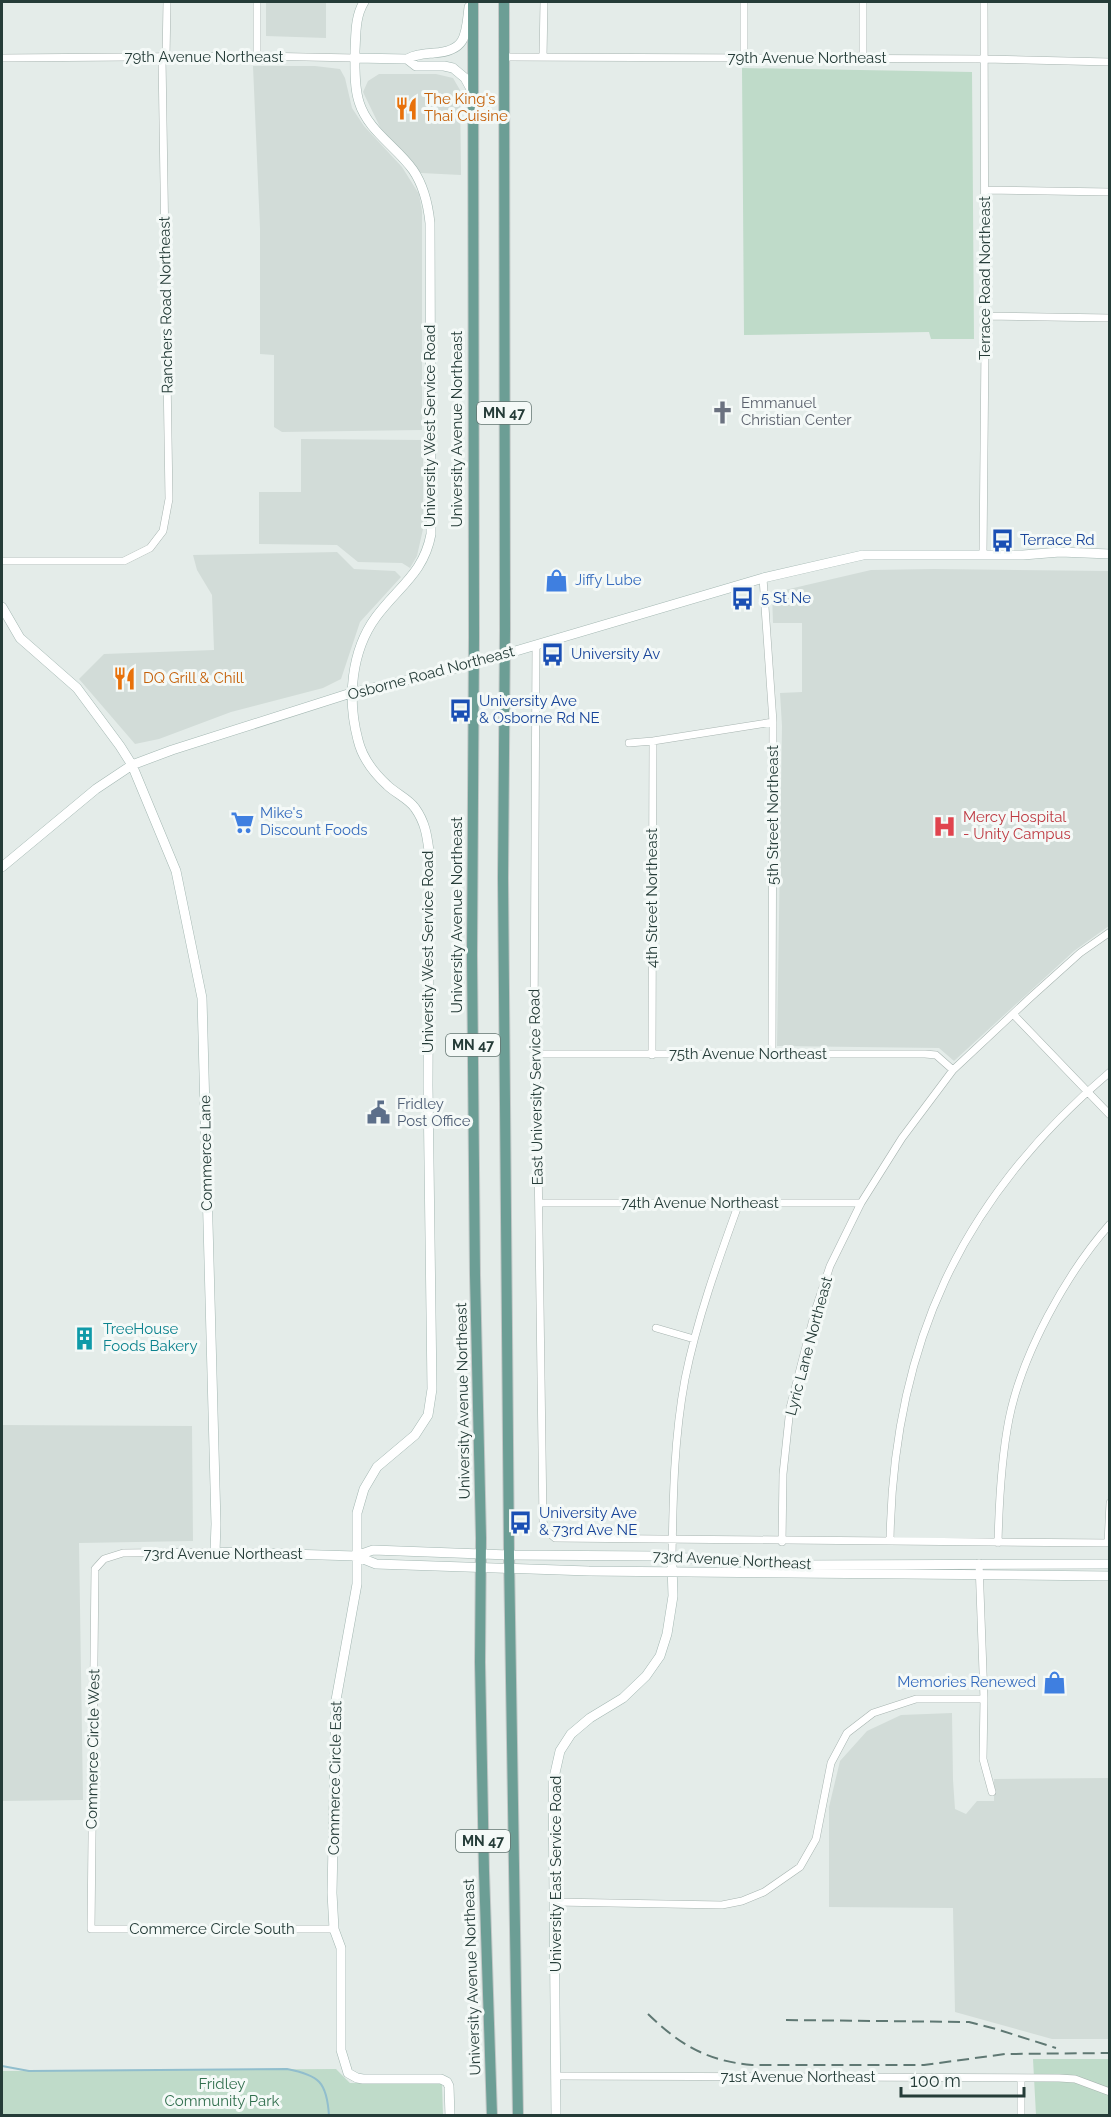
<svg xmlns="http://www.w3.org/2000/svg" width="1111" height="2117" viewBox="0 0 1111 2117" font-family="Raleway,sans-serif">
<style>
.built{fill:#d2dcd8}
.green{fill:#bfdbc9}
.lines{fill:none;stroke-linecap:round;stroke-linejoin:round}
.stream{stroke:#91becd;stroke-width:2}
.street-casing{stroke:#a7b4b0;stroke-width:8}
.secondary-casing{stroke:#a3b7b2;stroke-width:10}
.primary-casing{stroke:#c2c8c7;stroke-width:12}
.street{stroke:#fff;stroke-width:7}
.secondary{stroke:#fff;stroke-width:9}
.primary{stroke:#6c9e95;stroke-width:10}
.rail{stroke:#5f7873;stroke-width:2;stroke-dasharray:12 6;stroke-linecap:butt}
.labels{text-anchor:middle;stroke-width:6;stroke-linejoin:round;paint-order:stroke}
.shield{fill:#f4f9f7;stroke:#637571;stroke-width:1.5}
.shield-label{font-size:14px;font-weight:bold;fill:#253c38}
.street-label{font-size:15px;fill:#253c38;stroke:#f4f9f7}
.food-label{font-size:15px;fill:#c56008;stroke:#f4f9f7;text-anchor:start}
.worship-label{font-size:15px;fill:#5b616d;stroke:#f4f9f7;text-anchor:start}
.transit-label{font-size:15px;fill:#164399;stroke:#f4f9f7;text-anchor:start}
.shop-label{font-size:15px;fill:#366cbe;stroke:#f4f9f7;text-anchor:start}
.health-label{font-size:15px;fill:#be3a42;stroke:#f4f9f7;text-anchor:start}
.service-label{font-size:15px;fill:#4e5e75;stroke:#f4f9f7;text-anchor:start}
.culture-label{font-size:15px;fill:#0d838f;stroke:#f4f9f7;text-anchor:start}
.park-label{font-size:15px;fill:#32704f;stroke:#f4f9f7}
</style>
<rect width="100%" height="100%" fill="#e4ece9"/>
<path class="built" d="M266 2H326V38L266 36Z
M253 66H315L340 69 345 78 352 108 364 126 402 167 419 194 422 211V430L282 432 274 427V355L260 354V229Z
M379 74H436L453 78 460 90 461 175 421 173 380 127 363 92 368 81Z
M301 439 423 440V529L417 556 410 568 402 563 358 562 337 545 259 544V492H301Z
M337 552 354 569 395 571 401 577 360 622 341 679 323 688 231 712 159 739 135 744 79 679 104 654 214 650 212 595 197 570 193 555Z
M934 569 1109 571V926L1074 951 954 1061 939 1048 777 1046 782 726 780 693 802 692V623H773L772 593 871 570Z
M2 1425 192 1426 193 1541 79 1543 83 1800 2 1801Z
M952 1713 953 1780 955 1809 966 1814 977 1801H994V1779L1109 1778V2039H1052L955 2012 953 1908 829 1907V1807L840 1761 867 1731 901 1715Z"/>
<path class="green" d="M742 68 972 72 974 339H931L929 332 744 335Z
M1033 2059H1109V2115H1036Z
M336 2069 350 2083 442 2084 443 2115H2V2071Z"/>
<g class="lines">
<path class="stream" d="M2 2066 29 2071 287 2069C319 2075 327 2082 329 2116"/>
<defs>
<path id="street" d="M744 2V57
M863 2V58
M257 56V2
M504 57 984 59 1110 62
M543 57 544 2
M2 58 257 56 355 58
M166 58 167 2
M985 190 1110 192
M985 316 1110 318
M983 555 985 345 984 2
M2 561H124L150 548 163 531 169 499 162 58
M763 578 773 722 772 1054
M536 645 534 1037 537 1086 543 1521 545 1529 555 1538 1110 1543
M629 743 653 741 773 722
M1013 1014 1110 1115
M536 1054H925L936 1055 953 1070
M652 1055 653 741
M539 1203H861
M656 1328 694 1339
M890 1541C893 1346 960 1199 1110 1072
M782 1542 783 1474 790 1408 816 1308 830 1266 861 1203 902 1138 953 1070 1031 997 1080 953 1110 932
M998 1543C999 1501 1001 1460 1009 1419 1022 1354 1066 1274 1110 1224
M1108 1543 1110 1503
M215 1552 123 1553 104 1559 95 1569 91 1929H334
M672 1557C673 1497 674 1438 685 1379 697 1319 718 1261 739 1203
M979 1563 984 1699 983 1759 992 1792
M555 1902 722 1905 742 1901 764 1892 800 1867 816 1839 831 1763 847 1733 873 1713 916 1699H984
M556 2076 1059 2078 1075 2079 1110 2092
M1021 2078V2116"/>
<path id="secondary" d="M364 2C355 17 356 33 355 51 355 67 354 86 359 102 368 131 396 146 413 170 424 186 428 204 430 223L431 534C424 573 398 587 376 617 351 651 347 699 358 740 362 757 374 773 387 785 395 793 409 799 415 808 425 822 427 835 429 851L428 1086 432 1389 428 1415 415 1435 377 1467 364 1489 357 1513V1584L336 1700 332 1893 334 1929 341 1948V2050L348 2073 357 2078 363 2079H441L447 2082 449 2086 450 2116
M355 58 407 59 416 66H444L453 68 465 78 472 91
M407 59C416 54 424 54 434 53 467 51 466 34 469 7
M2 607 20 638 77 688 120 746 132 765 176 871 202 998 216 1524 215 1552 356 1556 376 1564 589 1571 1110 1576
M2 867 96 789 132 765 172 750 351 693 458 668 763 578 863 555H1023L1060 552 1110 554
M356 1556 373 1550 509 1555 658 1556 796 1565 1110 1564
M556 2116 553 1782 560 1751 571 1734 590 1718 623 1698 646 1676 660 1656 667 1634 673 1596 672 1565"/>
<path id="primary" d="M473 2 474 637 472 955 475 1275 481 1538 480 1662 484 1871 492 2116
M504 2 505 629 503 878 509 1555 518 2116"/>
</defs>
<use href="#street" class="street-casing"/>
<use href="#secondary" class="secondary-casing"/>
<use href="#primary" class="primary-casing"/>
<use href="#street" class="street"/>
<use href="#secondary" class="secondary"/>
<use href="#primary" class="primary"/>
<path class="rail" d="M648 2014C680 2045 707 2061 752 2065H924L1005 2054 1110 2053
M786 2020 969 2022 996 2029 1056 2048"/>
</g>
<defs>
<symbol id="restaurant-bare" viewBox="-9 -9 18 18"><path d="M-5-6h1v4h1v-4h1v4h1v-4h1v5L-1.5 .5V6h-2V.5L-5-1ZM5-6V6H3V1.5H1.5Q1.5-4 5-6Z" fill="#e8710a" stroke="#f4f9f7" stroke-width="2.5" paint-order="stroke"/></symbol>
<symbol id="church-bare" viewBox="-9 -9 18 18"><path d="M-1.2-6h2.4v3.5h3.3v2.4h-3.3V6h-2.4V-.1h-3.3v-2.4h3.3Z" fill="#6b7280" stroke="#f4f9f7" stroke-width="2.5" paint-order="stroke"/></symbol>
<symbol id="bus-bare" viewBox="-9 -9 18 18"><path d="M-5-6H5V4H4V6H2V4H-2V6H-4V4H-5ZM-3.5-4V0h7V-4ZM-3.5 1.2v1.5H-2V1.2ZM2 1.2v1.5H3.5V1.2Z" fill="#1a4fb4" stroke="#f4f9f7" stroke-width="2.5" paint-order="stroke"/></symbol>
<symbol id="shop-bare" viewBox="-9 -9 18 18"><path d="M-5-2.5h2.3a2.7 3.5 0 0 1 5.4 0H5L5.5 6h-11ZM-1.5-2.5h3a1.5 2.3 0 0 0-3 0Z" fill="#3f7fe0" stroke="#f4f9f7" stroke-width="2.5" paint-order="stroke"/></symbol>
<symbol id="supermarket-bare" viewBox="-9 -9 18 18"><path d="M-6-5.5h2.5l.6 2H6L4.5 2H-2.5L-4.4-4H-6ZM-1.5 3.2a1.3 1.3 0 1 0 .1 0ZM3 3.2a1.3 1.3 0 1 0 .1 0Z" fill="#3f7fe0" stroke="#f4f9f7" stroke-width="2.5" paint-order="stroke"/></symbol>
<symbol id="hospital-bare" viewBox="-9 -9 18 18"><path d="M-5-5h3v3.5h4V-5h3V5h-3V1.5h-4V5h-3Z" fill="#e0444e" stroke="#f4f9f7" stroke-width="2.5" paint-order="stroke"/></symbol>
<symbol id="civic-bare" viewBox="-9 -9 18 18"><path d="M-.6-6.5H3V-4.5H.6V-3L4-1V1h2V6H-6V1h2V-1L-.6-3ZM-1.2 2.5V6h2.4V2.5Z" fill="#5c6f8a" stroke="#f4f9f7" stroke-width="2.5" paint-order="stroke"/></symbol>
<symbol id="building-bare" viewBox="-9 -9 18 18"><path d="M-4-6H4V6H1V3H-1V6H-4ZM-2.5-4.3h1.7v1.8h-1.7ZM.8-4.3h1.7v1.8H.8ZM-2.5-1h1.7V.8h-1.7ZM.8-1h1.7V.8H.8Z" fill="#0f9aa8" stroke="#f4f9f7" stroke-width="2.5" paint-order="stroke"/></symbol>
</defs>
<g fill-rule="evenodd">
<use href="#restaurant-bare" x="390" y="92" width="33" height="33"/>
<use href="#church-bare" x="706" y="396" width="33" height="33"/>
<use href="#bus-bare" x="986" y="524" width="33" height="33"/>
<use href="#shop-bare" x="540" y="564" width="33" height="33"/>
<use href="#bus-bare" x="726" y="582" width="33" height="33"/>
<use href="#bus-bare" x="536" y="638" width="33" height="33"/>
<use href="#restaurant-bare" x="108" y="662" width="33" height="33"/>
<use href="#bus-bare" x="444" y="694" width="33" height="33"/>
<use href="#supermarket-bare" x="226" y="806" width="33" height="33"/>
<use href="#hospital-bare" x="928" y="810" width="33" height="33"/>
<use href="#civic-bare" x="362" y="1096" width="33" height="33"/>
<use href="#building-bare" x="68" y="1322" width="33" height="33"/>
<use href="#bus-bare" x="504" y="1506" width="33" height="33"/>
<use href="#shop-bare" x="1038" y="1666" width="33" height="33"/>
</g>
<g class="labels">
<g class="shield">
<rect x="477" y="402" width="54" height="22" rx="4.5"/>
<rect x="446" y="1034" width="54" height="22" rx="4.5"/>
<rect x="456" y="1830" width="54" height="22" rx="4.5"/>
</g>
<g class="shield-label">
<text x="504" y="418">MN 47</text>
<text x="473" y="1050">MN 47</text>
<text x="483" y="1846">MN 47</text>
</g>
<g class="street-label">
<text x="204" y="62">79th Avenue Northeast</text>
<text x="807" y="63">79th Avenue Northeast</text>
<text transform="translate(985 278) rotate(-90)" y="5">Terrace Road Northeast</text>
<text transform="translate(166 305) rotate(-91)" y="5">Ranchers Road Northeast</text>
<text transform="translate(430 426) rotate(-90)" y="5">University West Service Road</text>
<text transform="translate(457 429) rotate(-90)" y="5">University Avenue Northeast</text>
<text transform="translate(431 673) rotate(-15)" y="5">Osborne Road Northeast</text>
<text transform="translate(773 815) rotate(-90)" y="5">5th Street Northeast</text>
<text transform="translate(652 898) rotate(-90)" y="5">4th Street Northeast</text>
<text transform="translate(457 915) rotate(-90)" y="5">University Avenue Northeast</text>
<text transform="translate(428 952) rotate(-90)" y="5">University West Service Road</text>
<text x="748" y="1059">75th Avenue Northeast</text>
<text transform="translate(536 1087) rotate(-91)" y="5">East University Service Road</text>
<text transform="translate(206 1153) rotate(-91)" y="5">Commerce Lane</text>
<text x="700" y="1208">74th Avenue Northeast</text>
<text transform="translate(809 1346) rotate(-75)" y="5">Lyric Lane Northeast</text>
<text transform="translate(463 1401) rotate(-91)" y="5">University Avenue Northeast</text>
<text x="223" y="1559">73rd Avenue Northeast</text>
<text transform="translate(732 1560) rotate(3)" y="5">73rd Avenue Northeast</text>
<text transform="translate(93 1749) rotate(-89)" y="5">Commerce Circle West</text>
<text transform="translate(335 1778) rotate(-89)" y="5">Commerce Circle East</text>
<text transform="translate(556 1874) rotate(-90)" y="5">University East Service Road</text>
<text x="212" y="1934">Commerce Circle South</text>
<text transform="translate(472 1977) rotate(-92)" y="5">University Avenue Northeast</text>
<text x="798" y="2082">71st Avenue Northeast</text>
</g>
<g class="food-label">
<text x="424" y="104">The King's<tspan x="424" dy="17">Thai Cuisine</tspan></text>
<text x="143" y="683">DQ Grill &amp; Chill</text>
</g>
<g class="worship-label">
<text x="741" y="408">Emmanuel<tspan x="741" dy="17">Christian Center</tspan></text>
</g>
<g class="transit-label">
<text x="1020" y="545">Terrace Rd</text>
<text x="761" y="603">5 St Ne</text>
<text x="571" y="659">University Av</text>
<text x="479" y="706">University Ave<tspan x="479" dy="17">&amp; Osborne Rd NE</tspan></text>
<text x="539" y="1518">University Ave<tspan x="539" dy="17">&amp; 73rd Ave NE</tspan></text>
</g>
<g class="shop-label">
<text x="575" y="585">Jiffy Lube</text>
<text x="260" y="818">Mike's<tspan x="260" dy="17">Discount Foods</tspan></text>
<text x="1036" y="1687" text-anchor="end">Memories Renewed</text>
</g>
<g class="health-label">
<text x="963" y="822">Mercy Hospital<tspan x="963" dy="17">- Unity Campus</tspan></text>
</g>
<g class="service-label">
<text x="397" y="1109">Fridley<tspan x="397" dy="17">Post Office</tspan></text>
</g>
<g class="culture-label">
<text x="103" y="1334">TreeHouse<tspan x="103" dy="17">Foods Bakery</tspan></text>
</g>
<g class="park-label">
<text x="222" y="2089">Fridley<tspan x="222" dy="17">Community Park</tspan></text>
</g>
</g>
<rect width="1111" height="2117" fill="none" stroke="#253c38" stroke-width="6"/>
<path d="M901 2087v9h123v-9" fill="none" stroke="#253c38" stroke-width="3"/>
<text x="910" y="2087" font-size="18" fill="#253c38" stroke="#f4f9f7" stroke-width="4.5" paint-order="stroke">100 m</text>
</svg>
